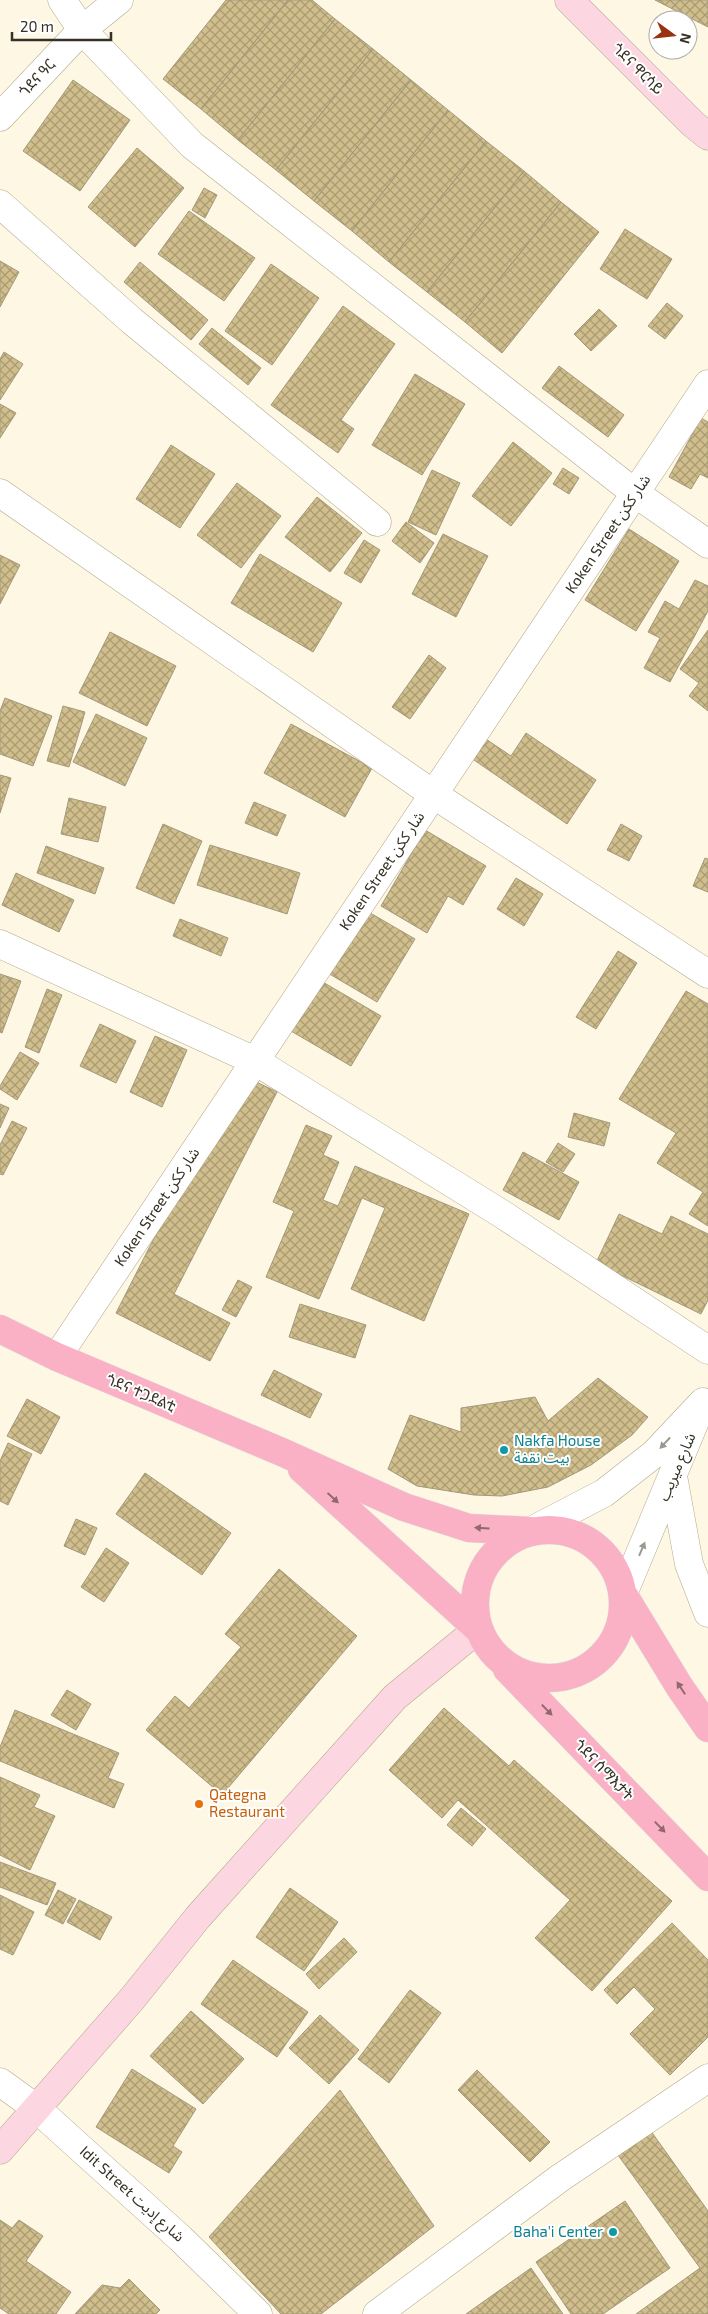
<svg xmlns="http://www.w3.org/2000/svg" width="708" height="2314" viewBox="0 0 708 2314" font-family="'Exo 2','Noto Sans Arabic','Noto Sans Ethiopic',sans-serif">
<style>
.building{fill:url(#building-cross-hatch);stroke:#a3997c}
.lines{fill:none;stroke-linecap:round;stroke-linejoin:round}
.street-casing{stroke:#b2a88b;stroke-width:29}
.secondary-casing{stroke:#b2a88b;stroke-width:29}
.primary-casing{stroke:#dfdedc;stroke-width:29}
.street{stroke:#fff;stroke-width:28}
.secondary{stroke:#fcd7e2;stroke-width:28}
.primary{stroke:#fab0c5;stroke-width:28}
.oneway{fill:#9a9892}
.oneway2{fill:#8e6a6d}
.culture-dot{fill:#0f9aa8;stroke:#fff;stroke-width:2}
.food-dot{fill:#e8710a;stroke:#fff;stroke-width:2}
.labels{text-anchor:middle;stroke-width:4;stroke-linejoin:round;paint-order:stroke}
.street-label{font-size:15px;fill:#353125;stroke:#fff}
.culture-label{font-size:15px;fill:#0d838f;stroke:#fff;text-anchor:start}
.food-label{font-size:15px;fill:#c56008;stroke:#fff;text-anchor:start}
</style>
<defs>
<pattern id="building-cross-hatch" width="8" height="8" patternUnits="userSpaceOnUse" patternTransform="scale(1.25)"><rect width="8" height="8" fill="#d0be8c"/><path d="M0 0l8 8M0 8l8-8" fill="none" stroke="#aa9b72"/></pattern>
</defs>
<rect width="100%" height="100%" fill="#fdf7e4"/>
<path class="building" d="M226 0H288L201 109 163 79Z
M288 0H312L335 19 238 140 201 109Z
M655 0H708V27Z
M335 19 373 49 276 170 238 140Z
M373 49 411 80 314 201 276 170Z
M73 80 130 120 80 191 23 151Z
M411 80 448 110 352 231 314 201Z
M448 110 486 141 389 262 352 231Z
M486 141 524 171 427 292 389 262Z
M137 148 184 188 135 247 88 207Z
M524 171 561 202 465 322 427 292Z
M204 188 217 195 205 218 192 210Z
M561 202 599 232 502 353 465 322Z
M189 211 255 258 224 301 158 254Z
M625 229 672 259 647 299 600 269Z
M0 261 19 272 0 307Z
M140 262 208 320 191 340 124 282Z
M271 264 319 298 272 365 225 331Z
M667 303 683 316 665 339 648 326Z
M343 306 395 344 341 420 354 429 338 453 271 405Z
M599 309 617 326 591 351 574 334Z
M212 328 261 368 248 385 199 344Z
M4 352 23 364 0 400V359Z
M559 366 624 415 608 437 542 388Z
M415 374 465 404 422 475 372 445Z
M0 404 16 413 0 438Z
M701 418 708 422V478L700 474 691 489 669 477Z
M513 442 552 473 511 526 472 496Z
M171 445 215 474 180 528 136 499Z
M563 468 579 478 569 494 553 484Z
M432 470 460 483 436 535 408 522Z
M237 483 281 516 241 568 197 535Z
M317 497 362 533 330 572 285 537Z
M406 522 434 543 420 563 392 541Z
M629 529 679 561 636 631 585 600Z
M443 534 488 556 456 617 412 594Z
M364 540 380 550 361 583 344 573Z
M260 554 342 603 313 652 231 603Z
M0 555 20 565 0 604Z
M695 580 708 586V611L670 682 644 668 660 638 648 632 665 601 679 609Z
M708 630V711L689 696 699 683 680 669Z
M110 632 176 666 147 726 79 693Z
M429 655 446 668 410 719 392 707Z
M5 698 52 716 33 766 0 754V711Z
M63 706 85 712 69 767 47 761Z
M96 714 147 738 125 786 73 762Z
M291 724 372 768 345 817 264 773Z
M474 731 511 756 526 733 596 780 567 824 461 751Z
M0 775 11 778 0 813Z
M69 798 106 807 98 842 61 834Z
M254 802 286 815 277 836 245 823Z
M163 824 202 841 174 904 136 888Z
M621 824 642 836 629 861 607 850Z
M425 830 486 866 463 905 448 896 427 933 381 906Z
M210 845 300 873 287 914 197 885Z
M46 846 104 868 95 894 37 873Z
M705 858 708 859V892L693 886Z
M16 873 74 900 59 932 2 905Z
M516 878 543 894 524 926 497 909Z
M353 903 415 939 377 1002 316 966Z
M180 919 228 938 221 956 173 936Z
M618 951 637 963 596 1029 576 1017Z
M0 974 21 981 2 1033 0 1032Z
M321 981 381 1016 351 1066 291 1031Z
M47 989 62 995 39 1053 25 1047Z
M686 991 708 1004V1226L689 1214 703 1192 657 1163 676 1133 619 1099Z
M100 1024 136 1041 116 1083 80 1066Z
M155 1036 187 1050 162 1107 130 1092Z
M20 1052 39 1063 17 1100 0 1089V1086Z
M238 1073 277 1092 174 1294 230 1323 210 1361 116 1313Z
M0 1104 9 1108 0 1128Z
M574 1113 610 1123 604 1146 568 1137Z
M12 1121 27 1128 3 1175 0 1174V1145Z
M306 1125 332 1136 323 1155 339 1162 323 1200 338 1206 355 1166 469 1214 424 1321 351 1289 385 1208 362 1198 319 1299 266 1277 294 1211 273 1202Z
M558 1143 575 1154 563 1172 546 1162Z
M523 1152 579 1182 559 1220 503 1190Z
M619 1214 662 1234 671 1216 708 1234V1300L701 1314 596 1263Z
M238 1280 252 1287 236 1317 222 1310Z
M300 1304 366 1325 355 1358 289 1337Z
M274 1370 322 1394 310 1418 261 1395Z
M598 1378 648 1417 632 1435 591 1465 548 1487 502 1496 474 1495 417 1486 388 1469 410 1415 461 1432V1408L535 1397 548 1421Z
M27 1399 60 1417 41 1454 7 1436Z
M8 1443 32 1454 8 1505 0 1501V1461Z
M145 1473 231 1533 202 1575 116 1514Z
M76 1519 97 1528 85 1555 64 1546Z
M106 1548 129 1563 104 1602 81 1587Z
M279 1569 357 1636 222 1795 146 1730 175 1696 189 1708 241 1647 225 1634Z
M67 1690 91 1704 76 1730 51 1715Z
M444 1708 509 1766 514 1760 672 1901 592 1991 535 1938 570 1900 458 1800 442 1818 389 1770Z
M15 1710 119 1753 108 1778 124 1784 114 1808 0 1761V1747Z
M0 1777 40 1795 34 1807 55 1816 30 1870 0 1855Z
M461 1808 486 1829 472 1846 447 1825Z
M0 1862 56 1883 47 1905 0 1887Z
M290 1888 338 1922 304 1971 256 1937Z
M58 1890 76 1899 63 1924 45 1915Z
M0 1895 34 1912 13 1955 0 1949Z
M79 1900 112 1917 100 1940 67 1922Z
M672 1923 708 1960V2037L670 2075 630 2034 655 2009 634 1987 617 2004 604 1990Z
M344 1938 357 1952 319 1989 306 1974Z
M233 1960 308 2012 277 2057 201 2004Z
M410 1990 441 2013 389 2083 358 2059Z
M191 2011 244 2059 203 2104 150 2056Z
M320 2015 359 2050 329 2084 289 2048Z
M132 2069 196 2109 173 2146 182 2152 169 2173 96 2127Z
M477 2070 550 2142 530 2162 458 2090Z
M340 2090 434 2226 321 2314H281L209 2237Z
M648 2127 708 2211V2314H636L700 2268 615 2151Z
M625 2201 670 2268 603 2314H571L536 2262Z
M0 2220 12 2228 19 2220 43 2236 26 2261 71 2292 56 2314H9L0 2308Z
M531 2268 563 2314H466Z
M129 2279 160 2310 156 2314H75L102 2285 120 2288Z"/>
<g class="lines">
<defs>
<path id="street" d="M62 0 82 30 192 145 635 493 708 544
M0 117 82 30 119 0
M0 204 132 321 377 522
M0 493 433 794 708 974
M0 944 255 1061 502 1214 708 1350
M57 1357 708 384
M673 1476 689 1564 708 1613
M531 1531 604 1493 654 1454 703 1402 623 1594
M0 2082 36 2108 180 2238 258 2314
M377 2314 560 2178 708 2078"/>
<path id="secondary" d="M569 0 693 124 708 136
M0 2150 132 1999 198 1917 395 1697 478 1629"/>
<path id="primary" d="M0 1329 57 1357 284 1453 404 1507 469 1528 531 1531
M302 1469 478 1629
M475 1604a74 74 0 1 1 148 0a74 74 0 1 1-148 0Z
M623 1594 679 1686 708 1728
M507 1669 708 1877"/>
</defs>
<use href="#street" class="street-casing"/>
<use href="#secondary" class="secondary-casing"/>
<use href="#primary" class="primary-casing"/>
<use href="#street" class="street"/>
<use href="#secondary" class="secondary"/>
<use href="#primary" class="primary"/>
</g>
<defs><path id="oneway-solid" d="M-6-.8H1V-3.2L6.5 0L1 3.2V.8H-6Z" transform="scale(1.25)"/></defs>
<g class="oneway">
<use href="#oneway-solid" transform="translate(665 1443) rotate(133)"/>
<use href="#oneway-solid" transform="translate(642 1549) rotate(-67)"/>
</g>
<g class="oneway2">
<use href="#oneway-solid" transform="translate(333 1498) rotate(43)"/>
<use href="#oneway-solid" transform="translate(482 1528) rotate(-176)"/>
<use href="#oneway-solid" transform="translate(681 1688) rotate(-123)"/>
<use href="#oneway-solid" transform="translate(547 1710) rotate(46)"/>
<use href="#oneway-solid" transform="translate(660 1827) rotate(46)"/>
</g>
<g class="culture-dot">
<circle cx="504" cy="1450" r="5"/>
<circle cx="613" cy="2232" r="5"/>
</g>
<circle class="food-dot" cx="199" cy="1804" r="5"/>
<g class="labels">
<g class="street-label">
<text transform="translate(638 69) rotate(45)" y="5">ጎደና ዋርሳይ</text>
<text transform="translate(37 78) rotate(-47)" y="5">ጎደና ዓር</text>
<text transform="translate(608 534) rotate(-56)" y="5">Koken Street شار ككن</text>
<text transform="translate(382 871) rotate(-56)" y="5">Koken Street شار ككن</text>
<text transform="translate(157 1207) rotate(-56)" y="5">Koken Street شار ككن</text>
<text transform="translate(141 1393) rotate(23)" y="5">ጎደና ተጋደልቲ</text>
<text transform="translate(677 1467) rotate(-67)" y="5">شارع ميريب</text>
<text transform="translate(604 1770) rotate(46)" y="5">ጎደና ሰማእታት</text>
<text transform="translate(132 2194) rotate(42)" y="5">Idit Street شارع إديت</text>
</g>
<g class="culture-label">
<text x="514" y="1446">Nakfa House<tspan x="514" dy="17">بيت نقفة</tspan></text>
<text x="603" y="2237" text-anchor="end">Baha'i Center</text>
</g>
<g class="food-label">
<text x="209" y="1800">Qategna<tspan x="209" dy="17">Restaurant</tspan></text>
</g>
</g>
<g transform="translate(673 35) rotate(105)"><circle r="24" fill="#ffffff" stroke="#aeada8"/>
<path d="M0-4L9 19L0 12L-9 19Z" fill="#993210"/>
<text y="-8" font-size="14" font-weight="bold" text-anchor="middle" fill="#353125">N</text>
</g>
<path d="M12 32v8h99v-8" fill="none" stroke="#353125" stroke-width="2.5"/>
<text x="20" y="32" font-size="15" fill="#353125" stroke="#ffffff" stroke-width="4" paint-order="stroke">20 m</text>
</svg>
